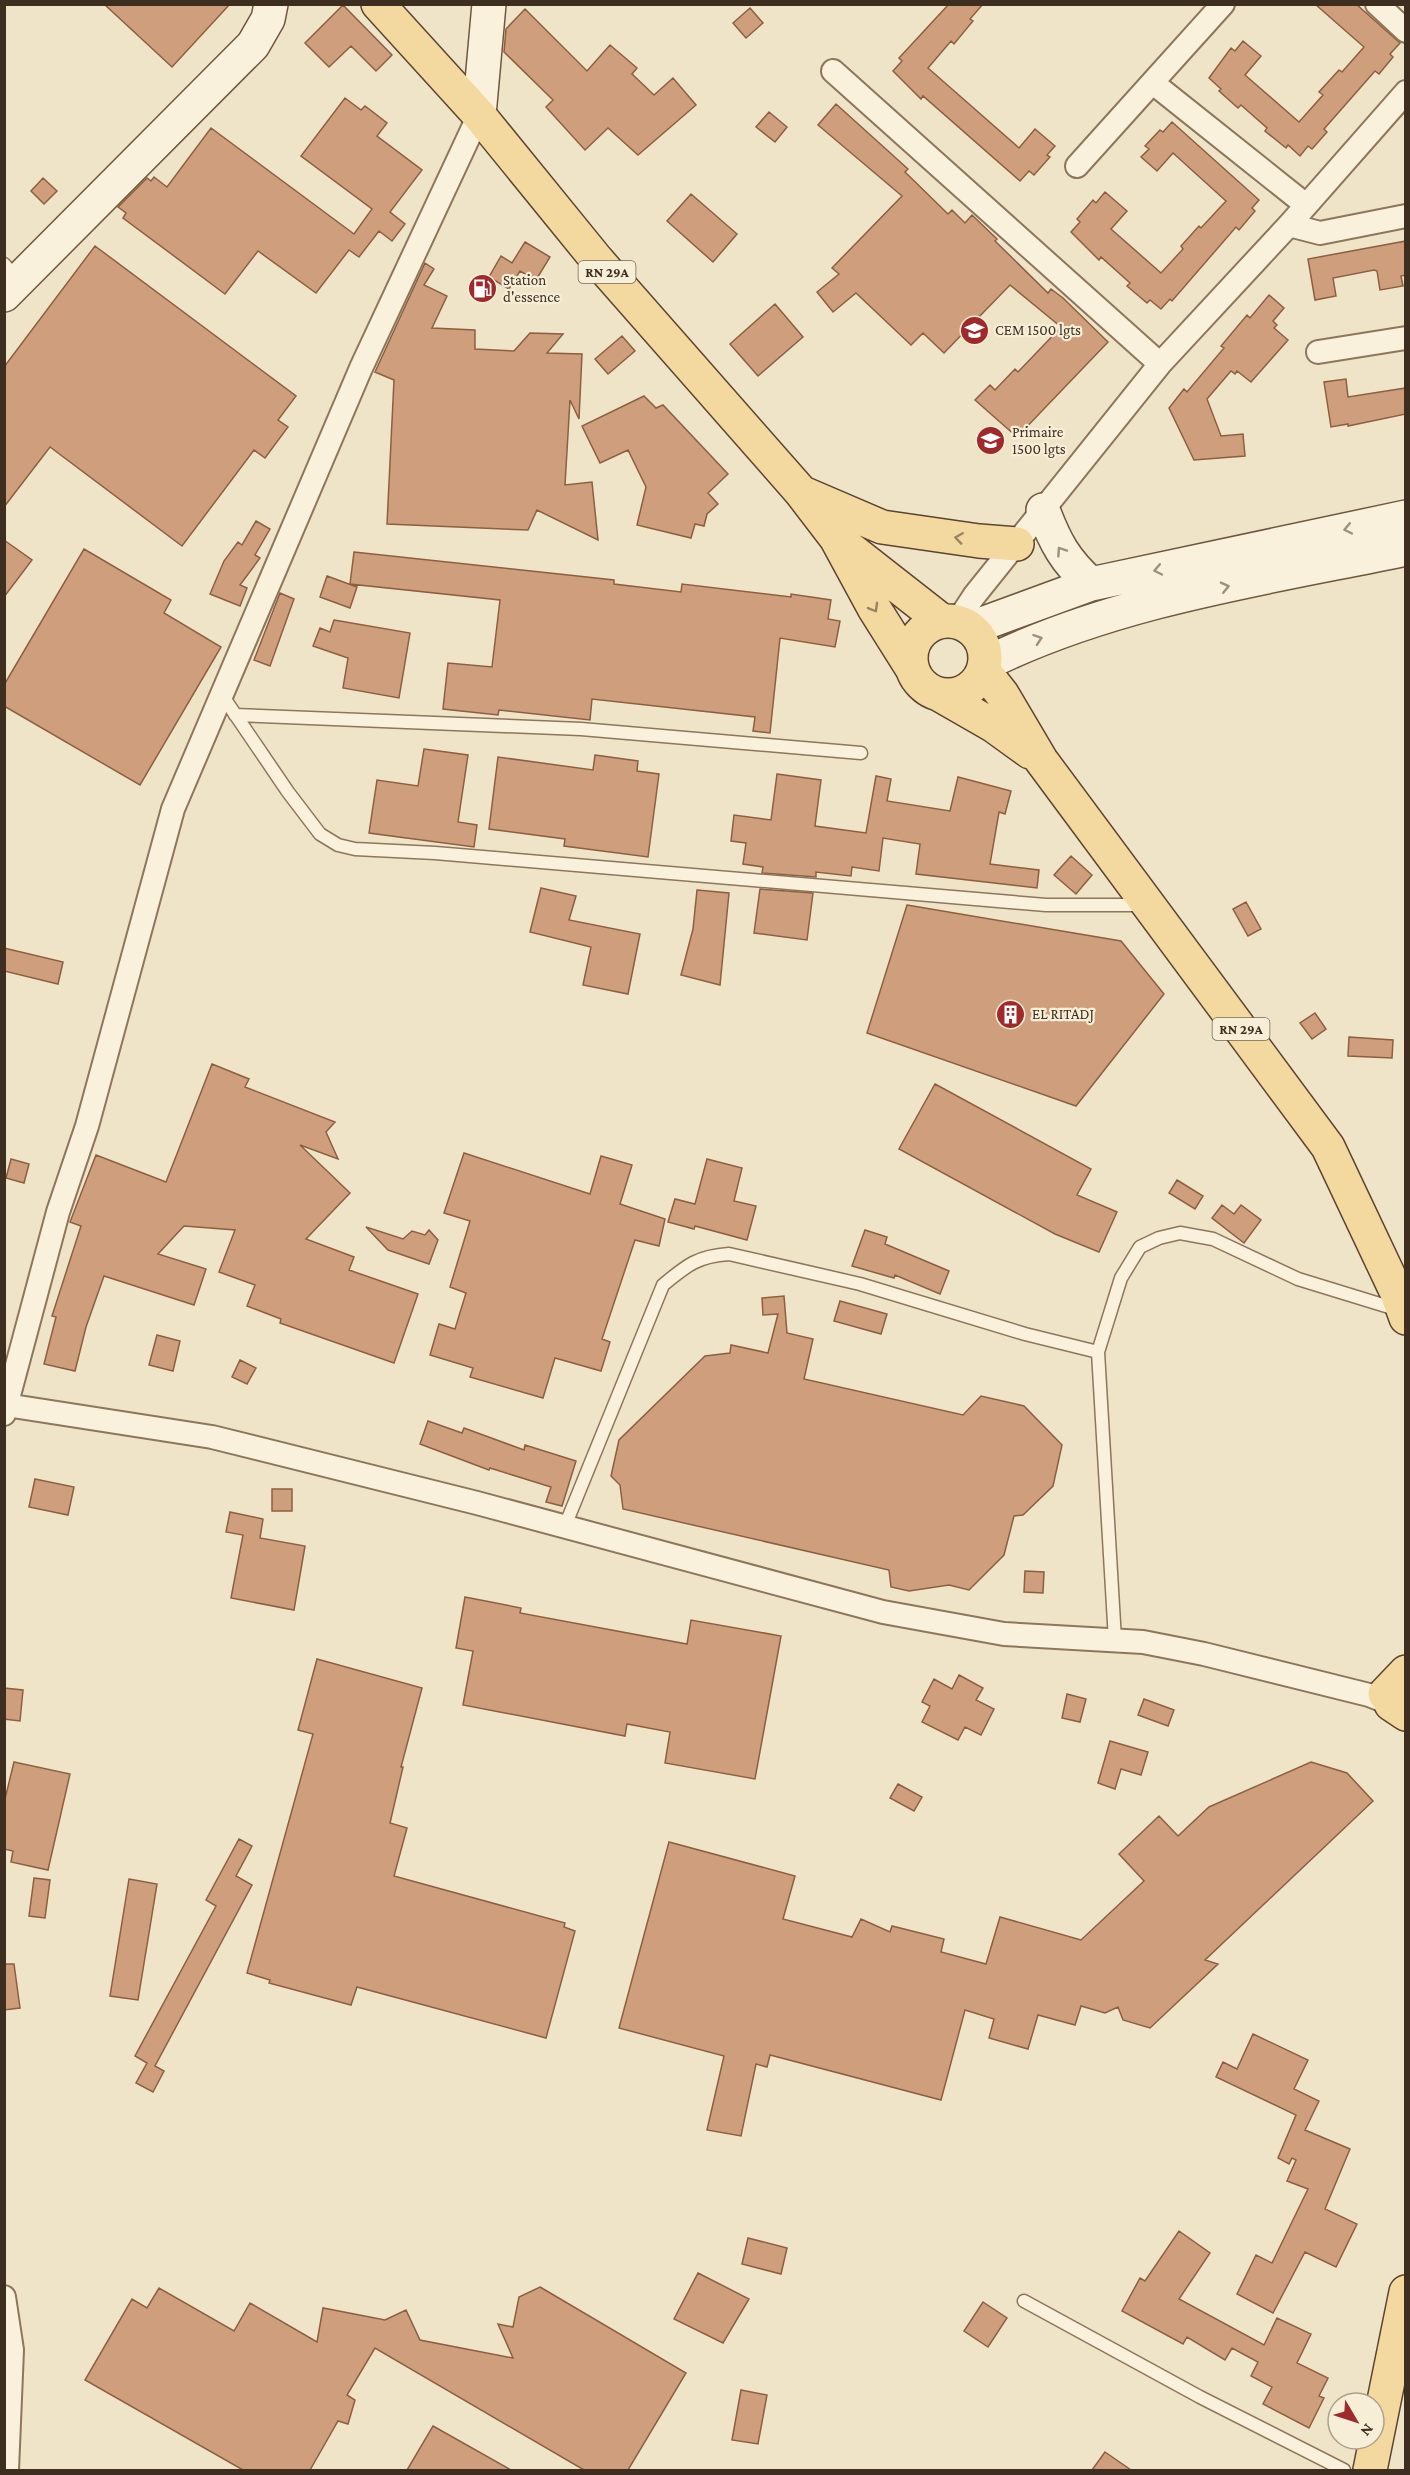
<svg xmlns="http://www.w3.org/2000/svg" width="1410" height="2475" viewBox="0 0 1410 2475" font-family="'Crimson Pro',serif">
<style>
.building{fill:#cf9f7d;stroke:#8d5f41;stroke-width:1.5}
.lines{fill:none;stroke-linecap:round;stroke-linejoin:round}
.lane-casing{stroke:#8d765c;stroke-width:15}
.street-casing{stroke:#8d765c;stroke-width:26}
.secondary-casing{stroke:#6f573f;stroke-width:36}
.primary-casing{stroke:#5b4430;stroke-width:36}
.lane{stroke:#faf1dc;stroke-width:12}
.street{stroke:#faf1dc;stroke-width:22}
.secondary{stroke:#faf1dc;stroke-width:33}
.primary{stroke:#f3d9a0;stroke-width:33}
.oneway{stroke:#9c907e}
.oneway2{stroke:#988460}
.labels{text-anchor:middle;stroke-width:4.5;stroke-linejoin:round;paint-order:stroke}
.shield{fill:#f7eed8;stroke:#756857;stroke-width:1.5}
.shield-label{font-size:14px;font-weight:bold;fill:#3d2e20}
.poi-label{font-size:15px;fill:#3d2e20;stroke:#f7eed8;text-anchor:start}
</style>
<rect width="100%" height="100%" fill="#f0e4c8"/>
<path class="building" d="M104 4H230L172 67Z
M949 4H983L970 19 973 21 954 44 951 41 928 68 1019 148 1035 129 1055 146 1047 155 1050 157 1034 175 1029 171 1020 181 923 96 921 99 893 71 902 61 899 58Z
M1315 4H1356L1400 43 1390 54 1393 57 1379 74 1375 71 1324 129 1327 132 1312 149 1308 146 1300 156 1288 145 1286 148 1265 131 1267 128 1241 105 1238 108 1219 91 1221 89 1209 78 1231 48 1235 51 1243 41 1261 56 1245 75 1299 122 1323 95 1319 92 1339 70 1342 72 1364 47Z
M343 5 392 55 376 71 351 46 329 67 305 43Z
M750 8 763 23 746 38 733 23Z
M525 9 587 71 610 45 637 68 632 74 654 95 673 78 696 105 638 155 608 128 585 150 546 107 553 100 504 52 506 29Z
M345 98 361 110 365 106 387 123 377 136 422 170 390 212 405 224 392 241 379 231 359 257 349 250 316 293 258 251 225 294 123 218 126 213 118 207 147 178 151 181 154 177 167 187 211 128 354 234 372 209 301 156Z
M836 104 908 169 905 172 948 214 952 210 965 223 972 215 997 239 995 241 1048 293 1051 289 1063 298 1108 342 1017 437 975 400 990 385 995 390 1015 369 1018 372 1061 327 1010 285 944 353 923 333 911 345 856 293 833 312 817 292 839 274 832 268 902 196 818 125Z
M769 112 787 127 775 142 756 127Z
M1172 122 1259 200 1252 208 1255 211 1239 230 1236 227 1172 301 1170 299 1161 309 1150 300 1147 303 1127 286 1130 283 1101 257 1099 260 1071 232 1080 222 1077 219 1093 200 1096 203 1105 192 1127 211 1111 229 1161 273 1183 249 1181 246 1199 226 1201 228 1226 201 1173 153 1157 171 1141 157 1149 149 1145 146 1160 130 1163 132Z
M43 178 57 191 44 204 31 191Z
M691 194 737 234 713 262 667 221Z
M1406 241V275L1401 276 1403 286 1380 290 1377 271 1374 270 1333 278 1336 296 1315 300 1308 259Z
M525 242 550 257 536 280 520 271 509 289 489 277 501 256 512 263Z
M95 246 296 396 278 420 288 427 265 458 254 450 182 546 50 447 4 507V367Z
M425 263 434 269 424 285 447 296 432 328 475 330V349L514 351 530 333 563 334 547 353 582 354 579 419 570 400 565 485 592 482 598 540 537 510 528 530 387 524 394 380 375 372Z
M1269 295 1284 308 1273 321 1277 325 1274 328 1288 340 1251 382 1237 371 1235 374 1231 371 1207 399 1221 436 1243 434 1245 456 1194 460 1169 408 1184 389 1187 392 1224 348 1221 346 1247 315 1250 318Z
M775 304 803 337 758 376 730 344Z
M622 336 635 351 608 374 595 359Z
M1346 379 1348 397 1406 388V414L1348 426V424L1331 427 1324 382Z
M644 396 656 408 663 405 728 474 708 493 718 504 707 514 704 526 695 524 691 538 637 525 646 487 628 450 600 463 582 426Z
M256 521 270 529 255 555 260 558 240 585 247 588 240 606 210 594 224 561 238 542 242 545Z
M4 540 32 560 4 597Z
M84 549 171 600 164 613 221 647 140 785 4 706V685Z
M354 552 614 580V584L681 592 682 584 791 597V594L831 600 828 619 840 621 835 647 780 638 770 733 753 731 755 717 592 699 590 720 499 710 498 715 443 709 448 663 492 667 500 600 350 584Z
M327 576 357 587 350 608 320 597Z
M280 593 294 599 270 666 254 660Z
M334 620 410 633 399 698 343 688 348 658 313 646 320 628 330 632Z
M424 749 468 755 458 822 477 825 474 847 369 833 377 780 418 786Z
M595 755 638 761 637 771 659 774 648 857 564 846 565 839 489 829 498 757 593 770Z
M777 774 821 780 815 826 866 833 876 776 891 779 887 801 950 811 958 777 1011 791 1005 814 999 812 990 864 1039 870 1037 888 916 874 920 844 883 838 879 871 852 867 851 876 816 872V877L762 873 763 867 743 864 746 843 731 841 734 815 771 820Z
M1071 856 1092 875 1076 894 1054 875Z
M541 888 576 896 569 920 640 934 628 994 583 985 591 947 530 932Z
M760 889 813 893 807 940 754 933Z
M697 890 729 893 720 985 681 975 693 929Z
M1246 902 1261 929 1248 936 1233 909Z
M907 905 1121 941 1164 994 1076 1106 867 1033Z
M4 948 63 962 58 984 4 971Z
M1315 1013 1326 1029 1312 1039 1300 1023Z
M1349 1037 1393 1040 1392 1058 1348 1056Z
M212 1064 249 1079 245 1087 335 1122 326 1132 338 1159 300 1145 350 1193 306 1239 354 1257 349 1270 418 1294 394 1363 280 1323 281 1319 247 1306 255 1285 219 1272 235 1230 184 1226 158 1254 206 1269 194 1305 104 1276 86 1327 75 1371 44 1364 56 1317 52 1316 81 1226 70 1222 96 1155 166 1182Z
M935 1084 1091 1169 1077 1195 1117 1212 1099 1252 1055 1234 899 1149Z
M464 1153 590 1194 601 1156 632 1165 620 1204 665 1219 659 1246 635 1240 602 1339 610 1342 601 1371 555 1358 543 1398 470 1377 473 1368 430 1355 439 1324 455 1329 466 1293 450 1287 470 1221 444 1213Z
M11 1159 29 1164 24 1183 6 1178Z
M707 1159 742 1168 734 1201 756 1206 747 1240 695 1226 694 1229 668 1222 675 1199 695 1204Z
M1177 1180 1203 1196 1195 1209 1169 1193Z
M1222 1205 1234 1214 1241 1205 1261 1220 1244 1243 1212 1218Z
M366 1227 403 1239 412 1231 425 1235 429 1230 438 1240 429 1264 388 1250Z
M865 1230 887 1237 885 1244 949 1271 940 1294 895 1275 894 1278 852 1266Z
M784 1296 787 1333 813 1339 804 1379 963 1415 981 1396 1024 1406 1062 1445 1053 1486 1023 1515 1014 1516 1004 1555 969 1590 949 1585 909 1591 891 1587 889 1570 623 1509 620 1485 611 1476 619 1440 705 1356 730 1353 731 1345 768 1353 778 1314 763 1315 762 1298Z
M840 1301 887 1314 881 1334 834 1321Z
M157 1335 180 1341 173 1371 149 1365Z
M240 1360 256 1368 247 1384 232 1377Z
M428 1421 462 1433 464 1428 524 1450 525 1445 576 1461 562 1506 546 1502 551 1487 490 1468 489 1470 420 1444Z
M35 1479 74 1487 68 1515 29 1507Z
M272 1489H292V1511H272Z
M230 1512 263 1519 260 1538 305 1546 294 1610 231 1598 243 1535 226 1532Z
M1025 1571 1044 1572 1043 1593 1024 1592Z
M465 1597 521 1608 520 1613 687 1644 691 1620 781 1636 755 1779 665 1763 670 1732 627 1724 625 1736 463 1705 473 1651 456 1648Z
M317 1659 422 1688 401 1767H403L390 1823 407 1828 394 1876 565 1923 564 1927 575 1931 546 2038 357 1987 351 2005 269 1983 270 1980 247 1973 313 1734 298 1730Z
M959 1675 983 1688 976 1700 994 1709 981 1735 965 1727 958 1740 922 1722 930 1706 922 1702 934 1679 952 1689Z
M4 1688 23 1690 20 1721 4 1719Z
M1067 1694 1086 1699 1080 1722 1062 1718Z
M1144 1699 1174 1710 1168 1726 1138 1715Z
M1110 1741 1148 1752 1141 1775 1121 1769 1115 1789 1098 1783Z
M14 1762 70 1774 48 1870 11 1862 13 1851 4 1849V1803Z
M1311 1762 1347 1773 1373 1801 1205 1960 1218 1964 1150 2028 1123 2020 1118 2007 1105 2013 1081 2006 1075 2025 1038 2015 1028 2049 989 2038 994 2019 965 2010 941 2100 770 2055 767 2067 756 2064 741 2136 707 2130 724 2056 619 2028 669 1842 795 1876 783 1919 852 1937 861 1919 890 1932 892 1926 944 1939 941 1952 986 1964 1000 1917 1081 1940 1144 1881 1119 1854 1159 1816 1178 1836 1209 1807Z
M898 1784 922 1797 914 1811 890 1798Z
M239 1839 252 1846 236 1876 252 1885 155 2066 164 2071 153 2092 136 2083 147 2063 135 2056 216 1906 206 1900Z
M34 1878 50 1880 45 1918 29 1916Z
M129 1879 157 1884 138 2000 110 1996Z
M4 1964H14L20 2008 4 2010Z
M1253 2034 1308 2060 1294 2089 1319 2101 1305 2130 1350 2149 1325 2209 1357 2224 1336 2267 1305 2252 1273 2313 1237 2294 1256 2255 1272 2263 1308 2189 1287 2181 1296 2160 1292 2158 1289 2164 1278 2158 1296 2115 1216 2077 1223 2062 1237 2069Z
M1179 2231 1210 2253 1179 2299 1264 2345 1277 2318 1311 2334 1297 2363 1328 2378 1319 2396 1324 2398 1309 2428 1263 2404 1272 2387 1251 2376 1258 2362 1232 2348 1225 2360 1187 2337 1183 2344 1122 2311 1140 2278 1145 2281Z
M748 2238 787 2248 781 2274 742 2264Z
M698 2273 749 2299 723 2343 674 2319Z
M540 2287 686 2373 628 2470H584L375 2348 347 2395 355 2400 348 2424 338 2421 310 2470H243L85 2380 132 2299 147 2308 159 2288 234 2331 250 2303 317 2342 323 2308 385 2320 406 2310 420 2340 513 2358 498 2324 513 2327 519 2297Z
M983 2302 1007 2318 988 2347 964 2331Z
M741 2390 767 2395 758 2444 732 2440Z
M433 2426 511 2470H407Z
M1105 2452 1131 2470H1092Z"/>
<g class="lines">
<defs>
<path id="lane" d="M4 264 18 280
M222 695 288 792 320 834 338 845 355 849 435 853 1046 905H1143
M235 715 581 729 861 753
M565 1526 663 1285C687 1265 698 1256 729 1254L860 1284 1025 1334 1098 1352
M1115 1640 1098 1352 1121 1278 1140 1247 1159 1238 1180 1233 1213 1239 1298 1279 1399 1310
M1024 2301 1200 2397 1344 2470"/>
<path id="street" d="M1377 4 1406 31
M833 71 1160 364
M1153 83 1306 205
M1077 166 1223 4
M1289 225 1320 233 1406 216
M1318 352 1406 338
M957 622 974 596 1160 364 1289 225 1406 92
M6 1405 212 1437 477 1503 883 1612 1004 1634 1143 1642 1204 1654 1369 1695 1397 1706
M4 1414 58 1212 87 1126 173 809 361 368 479 115
M4 2297 12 2350 7 2470"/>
<path id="secondary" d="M479 115 489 4
M4 295 253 45 268 19 271 4
M1043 510C1055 542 1065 561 1091 584
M971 628 1091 584 1406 517
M985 664C1113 600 1266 578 1406 549"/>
<path id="primary" d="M378 4 479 115 597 260 800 491 836 538 874 608 913 670
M805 494 882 527 979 541 1017 544
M845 545 942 621
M911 658a37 37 0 1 1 74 0a37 37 0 1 1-74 0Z
M983 670 1002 694 1041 760 1328 1147 1397 1293 1406 1318
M940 695 994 726 1030 752
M1385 1694 1406 1672
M1391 1704 1406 1714
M1370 2470 1406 2292"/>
</defs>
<use href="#lane" class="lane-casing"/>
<use href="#street" class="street-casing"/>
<use href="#secondary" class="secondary-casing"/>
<use href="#primary" class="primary-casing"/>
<use href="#lane" class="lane"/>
<use href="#street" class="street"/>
<use href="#secondary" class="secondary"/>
<use href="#primary" class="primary"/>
</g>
<defs><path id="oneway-chevron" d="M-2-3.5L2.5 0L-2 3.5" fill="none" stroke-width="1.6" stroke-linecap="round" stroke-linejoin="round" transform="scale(1.5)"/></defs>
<g class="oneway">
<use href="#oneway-chevron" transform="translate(1348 529) rotate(168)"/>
<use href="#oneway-chevron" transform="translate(1061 551) rotate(-124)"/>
<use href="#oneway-chevron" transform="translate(1158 570) rotate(168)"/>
<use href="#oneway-chevron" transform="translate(1225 587) rotate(-13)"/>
<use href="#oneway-chevron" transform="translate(1038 639) rotate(-19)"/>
</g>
<g class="oneway2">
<use href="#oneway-chevron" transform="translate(959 538) rotate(-172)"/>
<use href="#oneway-chevron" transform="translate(874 608) rotate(60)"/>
</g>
<defs>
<symbol id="fuel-disc" viewBox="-11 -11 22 22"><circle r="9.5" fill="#9e2a2b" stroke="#f7eed8"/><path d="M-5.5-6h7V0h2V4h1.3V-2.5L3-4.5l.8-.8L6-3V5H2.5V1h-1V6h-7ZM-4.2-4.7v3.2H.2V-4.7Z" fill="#fff"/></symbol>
<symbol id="school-disc" viewBox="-11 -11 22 22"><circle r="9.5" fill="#9e2a2b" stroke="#f7eed8"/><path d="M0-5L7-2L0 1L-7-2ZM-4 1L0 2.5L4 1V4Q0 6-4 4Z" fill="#fff"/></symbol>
<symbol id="building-disc" viewBox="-11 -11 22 22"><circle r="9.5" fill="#9e2a2b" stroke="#f7eed8"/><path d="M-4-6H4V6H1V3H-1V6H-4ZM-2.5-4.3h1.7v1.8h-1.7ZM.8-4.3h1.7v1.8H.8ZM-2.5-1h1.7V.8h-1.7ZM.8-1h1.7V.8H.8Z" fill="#fff"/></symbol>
</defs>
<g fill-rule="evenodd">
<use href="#fuel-disc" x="466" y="272" width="33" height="33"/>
<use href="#school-disc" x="958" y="314" width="33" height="33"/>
<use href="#school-disc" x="974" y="424" width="33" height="33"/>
<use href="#building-disc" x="994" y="998" width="33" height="33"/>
</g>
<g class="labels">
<g class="shield">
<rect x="578.5" y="261" width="57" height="22" rx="4.5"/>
<rect x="1212.5" y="1018" width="57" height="22" rx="4.5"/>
</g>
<g class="shield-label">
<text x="607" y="277">RN 29A</text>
<text x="1241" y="1034">RN 29A</text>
</g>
<g class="poi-label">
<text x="503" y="285">Station<tspan x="503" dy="17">d'essence</tspan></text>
<text x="995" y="335">CEM 1500 lgts</text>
<text x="1012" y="437">Primaire<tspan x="1012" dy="17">1500 lgts</tspan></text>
<text x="1032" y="1019">EL RITADJ</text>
</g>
</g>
<rect width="1410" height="2475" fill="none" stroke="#3d2e20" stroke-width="12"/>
<g transform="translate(1356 2421) rotate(129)"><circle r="28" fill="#f7eed8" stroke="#ada18e" stroke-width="1.5"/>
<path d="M0-4.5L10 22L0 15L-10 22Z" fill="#9e2a2b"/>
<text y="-9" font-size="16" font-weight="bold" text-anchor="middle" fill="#3d2e20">N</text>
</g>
</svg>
